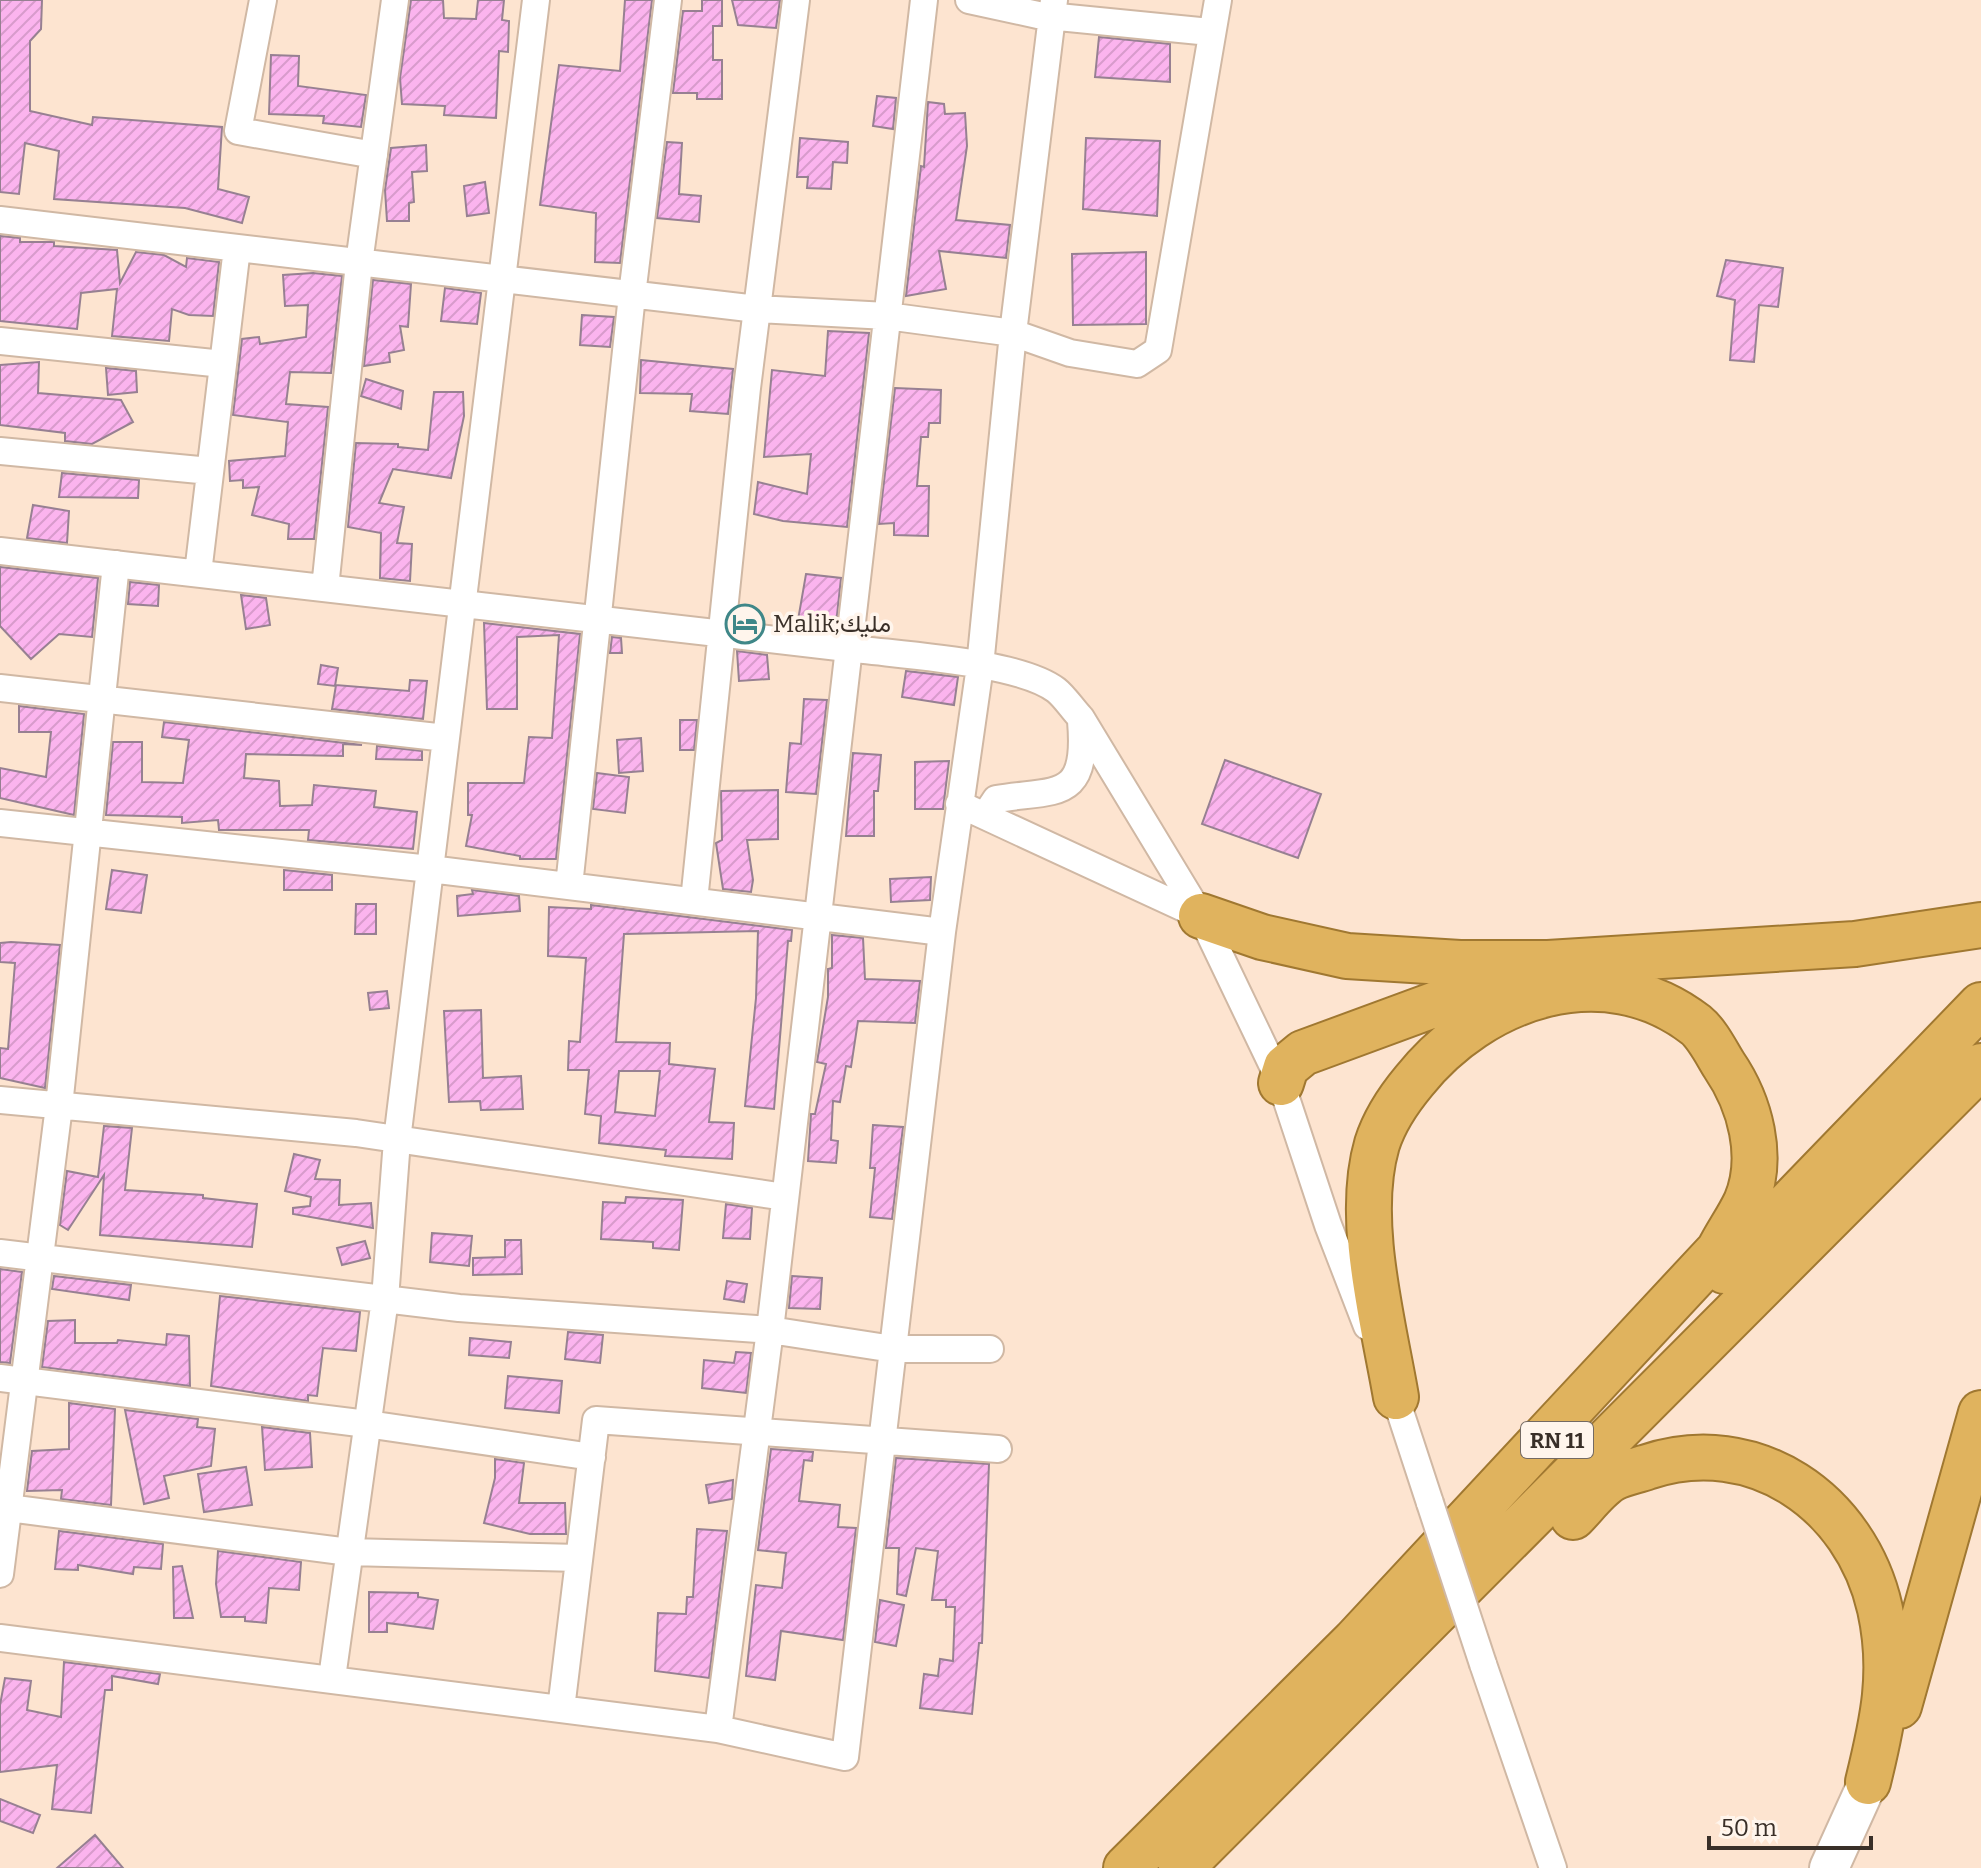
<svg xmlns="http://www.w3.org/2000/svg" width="1981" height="1868" viewBox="0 0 1981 1868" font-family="Bitter,Vazirmatn,serif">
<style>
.building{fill:url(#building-hatch);stroke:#978092;stroke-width:2;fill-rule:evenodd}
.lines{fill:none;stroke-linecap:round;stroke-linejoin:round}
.minor-casing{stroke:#d0b8a4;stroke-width:30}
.secondary-casing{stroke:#d0b8a4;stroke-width:42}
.trunk-casing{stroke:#a07831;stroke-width:48}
.minor{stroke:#fff;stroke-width:26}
.secondary{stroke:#fff;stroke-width:38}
.trunk{stroke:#e0b35e;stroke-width:44}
.minor-bridge-casing{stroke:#d0b8a4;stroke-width:30;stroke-linecap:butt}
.minor-bridge{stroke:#fff;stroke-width:26}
.labels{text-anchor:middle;stroke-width:7;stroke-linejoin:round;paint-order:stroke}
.shield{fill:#fff5ec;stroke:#746a63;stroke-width:2}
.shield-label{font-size:22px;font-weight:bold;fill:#392f28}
.poi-label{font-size:24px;fill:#392f28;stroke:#fff5ec;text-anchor:start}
</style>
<defs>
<pattern id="building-hatch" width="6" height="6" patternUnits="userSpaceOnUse" patternTransform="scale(2)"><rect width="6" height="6" fill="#fbb4ee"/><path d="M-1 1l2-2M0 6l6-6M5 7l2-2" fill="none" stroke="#d89bcc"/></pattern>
</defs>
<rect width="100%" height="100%" fill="#fde4d0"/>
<path class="building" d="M0 0H42L41 29 30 41V111L92 125 93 117 222 127 218 189 249 197 242 223 185 208 54 199 59 151 25 143 19 194 0 192Z
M411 0H443L444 18 476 19 478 0H504L502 20 509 21 508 52 499 51 496 118 444 115 445 106 402 104 400 78Z
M625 0H652L620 263 595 262 596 213 540 205 559 65 620 71Z
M702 0H722V26H713V60H722V99H697V93H673L683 11H702Z
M732 0H780L776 28 738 25Z
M1099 37 1170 44V82L1095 77Z
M271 55 299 56 298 86 366 95 361 127 323 123 324 116 269 114Z
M877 96 896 98 893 129 873 126Z
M928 102 944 104 945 114 965 113 967 146 956 220 1010 225 1006 258 939 251 946 289 906 296 921 166 924 167Z
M800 138 848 142 847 163 833 162 831 189 807 188 808 177H797Z
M1086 138 1160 141 1157 216 1083 209Z
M667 142 682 143 679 194 701 196 699 222 657 218Z
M426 145 427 171 412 172 414 202 409 203V221H387L385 190 391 148Z
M485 182 489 213 467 216 464 186Z
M0 236 20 238V242H54V246L117 250 120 283 136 252 164 255 186 267 187 258 219 262 213 316 189 315 172 309 169 341 112 336 117 289 81 293 77 329 0 321Z
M1146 252V324L1073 325 1072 254Z
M1726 260 1783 268 1778 307 1759 305 1754 362 1730 360 1735 300 1717 296Z
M313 273 342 276 331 373 290 372 286 404 328 407 314 539H288L289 524 252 515 259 487 243 488V480L230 481 229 461 285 456 288 422 233 415 242 339 259 337 260 344 306 337 308 305 285 306 283 275Z
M373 280 411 284 408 327 400 326 404 350 389 353 390 362 364 366Z
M445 288 481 293 477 324 441 321Z
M582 315 614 317 610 347 580 345Z
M828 331 869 333 847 527 783 521 754 514 758 482 807 494 811 454 764 457 772 370 825 376Z
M641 360 733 369 728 414 690 411 692 394 640 393Z
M39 362 38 393 121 400 133 422 92 444 65 441V433L0 425V365Z
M106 368 136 371 137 392 108 395Z
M366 379 403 391 401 409 361 396Z
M895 388 941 390 940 423H929L928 437H921L917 486H929L928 536 894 535V523L879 524Z
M434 392H463L464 416 451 478 393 469 379 503 404 507 397 543 412 544 410 581 380 578 381 533 348 527 356 443 398 444V447L428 450Z
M62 473 139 480 138 498 59 497Z
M33 505 69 511 67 543 27 538Z
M0 567 98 578 92 637 59 634 31 659 0 626Z
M806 574 841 578 836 624 798 620Z
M130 582 159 585 158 606 128 604Z
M241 595 266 598 270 625 246 629Z
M484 623 580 634 556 859H520V856L466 846 472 815H468V783H524L529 737 552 738 559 635 517 637V709H487Z
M612 637 621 638 622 653H610Z
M737 651 767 655 769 679 739 681Z
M321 665 338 668 335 686 318 684Z
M906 671 958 677 954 705 902 697Z
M410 680 427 681 423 719 332 709 336 685 409 691Z
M804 699 827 700 816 794 786 792 790 743 801 744Z
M19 706 84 714 74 815 0 798V768L46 777 51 732H19Z
M680 720H697L694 750H680Z
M164 722 362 745 343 744V756L246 754 244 778 279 781 280 806 312 805 314 785 376 791 374 807 417 812 413 849 308 840 309 830H219L218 820 182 823V817L106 815 113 742H142V782L183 783 189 740 162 737Z
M641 738 643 771 619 773 617 740Z
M377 746 422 751V760L376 759Z
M853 753 881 755 878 791H874V836H846Z
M1225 760 1321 794 1298 858 1202 824Z
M949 761 943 809H915V762Z
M597 773 629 777 625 813 593 809Z
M778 790V839L747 840 753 880 751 892 723 889 716 843 722 840 721 791Z
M112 870 147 875 141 913 106 909Z
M284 870 332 875V890H284Z
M931 877 930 900 891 902 890 879Z
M472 890 519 896 520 911 458 916 457 896 473 894Z
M356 904H376V934H355Z
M591 905 792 930 791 941H788L774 1109 745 1106 756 998 758 931 624 934 616 1042 670 1043 669 1064 715 1069 709 1122 734 1123 732 1159 665 1156 666 1150 599 1143 601 1116 585 1114 589 1070H568L569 1041 580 1042 586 958 548 956 549 907 591 909ZM619 1071H660L655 1116 615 1112Z
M832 935 863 938 865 979 920 981 915 1023 858 1021 851 1067 846 1066 840 1102 833 1101 831 1140 838 1141 836 1163 808 1161 811 1114H815L826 1064 817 1062 828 997V969L832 968Z
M11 942 60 945 45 1088 0 1078V1048L8 1049 15 963 0 962V943Z
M387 991 389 1008 370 1010 368 993Z
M481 1010 483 1078 521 1076 523 1109 481 1110 480 1101 449 1102 444 1011Z
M873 1125 903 1127 892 1219 870 1217 875 1168H870Z
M104 1126 132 1128 125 1190 203 1195V1198L257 1204 252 1247 100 1235 104 1175 68 1230 60 1225 67 1171 98 1177Z
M294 1154 320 1160 315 1179 340 1180 339 1205 371 1203 373 1228 293 1214V1208L310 1206 311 1197 285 1191Z
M626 1197 683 1200 679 1250 653 1248V1242L601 1239 603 1202 625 1203Z
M726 1204 752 1208 750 1239 723 1238Z
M432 1233 472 1236 469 1266 430 1262Z
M505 1240H521L522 1274 473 1275V1258L505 1257Z
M365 1241 370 1258 342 1265 337 1248Z
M0 1269 22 1272 10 1363 0 1362Z
M54 1276 131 1285 129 1300 52 1289Z
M792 1276 822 1278 820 1309 789 1308Z
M727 1281 747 1284 744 1302 724 1299Z
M220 1296 360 1312 356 1351 323 1348 317 1396 308 1395V1401L211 1386Z
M75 1320V1343H117L118 1340 166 1345 167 1334 189 1336 190 1386 42 1367 48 1321Z
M568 1332 603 1335 600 1363 565 1359Z
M470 1338 511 1342 509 1358 469 1355Z
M736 1352 751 1353 746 1393 702 1388 704 1360 734 1363Z
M508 1376 562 1381 559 1413 505 1408Z
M69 1403 115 1409 111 1505 61 1499 62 1490 27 1491 32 1451 69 1449Z
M125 1410 198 1419 197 1427 215 1429 211 1466 164 1476 169 1498 144 1504Z
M262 1427 310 1433 312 1467 265 1470Z
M771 1449 813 1452 812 1461 804 1460 799 1501 840 1505 838 1527 856 1528 843 1640 781 1631 775 1680 746 1676 756 1585 782 1588 786 1553 758 1550Z
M896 1458 989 1464 982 1643H979L972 1714 920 1708 924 1674 938 1676 940 1659 953 1661 955 1607H946V1600H932L938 1551 916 1548 906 1596 897 1594 899 1548H886Z
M495 1459 524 1463 519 1503H565L566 1534H530L484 1523 495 1478Z
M246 1467 252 1505 204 1512 198 1474Z
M733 1480 732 1499 709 1503 706 1485Z
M697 1529 727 1531 709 1678 655 1671 658 1613 686 1614 687 1597H693Z
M59 1531 163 1544 161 1569 134 1567 133 1574 78 1565V1570L55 1569Z
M218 1551 301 1562 299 1590 269 1588 266 1623 245 1621V1617H221L216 1584Z
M182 1566 193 1618H174L173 1567Z
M369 1592 418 1593V1597L438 1600 433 1629 387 1623V1632H369Z
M880 1600 904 1605 896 1646 875 1642Z
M64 1662 160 1674 158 1684 112 1676V1690H105L91 1813 52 1809 57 1765 0 1772V1705L5 1678 31 1681 27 1710 61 1717Z
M0 1799 40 1815 33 1833 0 1821Z
M95 1835 123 1868H57Z"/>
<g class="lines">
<defs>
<path id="minor" d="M263 0 238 131 374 155
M969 0 1038 15 1210 32
M0 220 757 309 887 316 1013 333 1070 353 1137 364 1158 350 1218 0
M0 341 223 364
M0 451 210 471
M0 551 847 648C897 655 1018 661 1056 690 1065 697 1073 710 1081 718L1201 916 1281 1083 1328 1225 1367 1326
M198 573 237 248
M325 588 359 263 395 0
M0 688 446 738
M959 804 1201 916
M986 814 996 799C1057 789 1088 802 1081 721
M0 823 430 869 942 932
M569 886 632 295 668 0
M694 901 747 388 796 0
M0 1100 356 1133 785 1197
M0 1253 459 1308 770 1330 893 1349H990
M0 1378 367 1424 592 1457
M1391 1384 1430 1503
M0 1507 349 1552 579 1558
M0 1574 59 1106 116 564
M0 1638 718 1729 845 1757 942 932 980 666 1013 333 1054 0
M1483 1664 1553 1868
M332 1678 385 1299 397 1140 536 0
M561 1709 596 1420 998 1449
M718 1729 770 1330 924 0"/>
<path id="secondary" d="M1829 1868 1868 1782"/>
<path id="trunk" d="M1201 916 1262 937 1347 956 1460 963H1548L1855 944 1981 925
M1281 1083 1286 1067 1303 1053 1515 975
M1724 1271 1981 1005
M1573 1517C1585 1505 1598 1487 1612 1479 1622 1473 1636 1471 1647 1467 1754 1431 1856 1502 1880 1609 1894 1672 1883 1721 1868 1782
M1353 1643 1719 1250C1727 1234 1738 1219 1746 1202 1765 1157 1750 1103 1724 1065 1716 1052 1707 1034 1696 1025 1603 953 1481 997 1414 1081 1399 1099 1384 1122 1377 1144 1355 1219 1383 1321 1396 1397
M1899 1706 1981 1413
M1126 1868 1373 1623
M1181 1868 1981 1066"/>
</defs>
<use href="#minor" class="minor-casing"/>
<use href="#secondary" class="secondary-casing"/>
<use href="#trunk" class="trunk-casing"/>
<use href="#minor" class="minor"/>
<use href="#secondary" class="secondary"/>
<use href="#trunk" class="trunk"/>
<defs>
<path id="minor-bridge" d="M1430 1503 1483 1664"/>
</defs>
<use href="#minor-bridge" class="minor-bridge-casing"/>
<use href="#minor-bridge" class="minor-bridge"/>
</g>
<defs>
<symbol id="hotel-ring" viewBox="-11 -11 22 22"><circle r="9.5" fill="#fff5ec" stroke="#3f8788" stroke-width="1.5"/><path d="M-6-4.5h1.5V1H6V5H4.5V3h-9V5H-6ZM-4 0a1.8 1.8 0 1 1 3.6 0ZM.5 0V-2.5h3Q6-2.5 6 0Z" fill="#3f8788"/></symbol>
</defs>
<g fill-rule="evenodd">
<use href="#hotel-ring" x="723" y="602" width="44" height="44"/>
</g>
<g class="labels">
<rect class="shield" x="1521" y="1422" width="72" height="36" rx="6"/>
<g class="shield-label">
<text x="1557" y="1448">RN 11</text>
</g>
<g class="poi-label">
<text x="773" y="632">Malik;مليك</text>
</g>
</g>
<path d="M1709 1836v12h162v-12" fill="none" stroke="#392f28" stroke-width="4"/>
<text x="1721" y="1836" font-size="24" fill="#392f28" stroke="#fff5ec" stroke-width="6" paint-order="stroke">50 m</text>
</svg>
